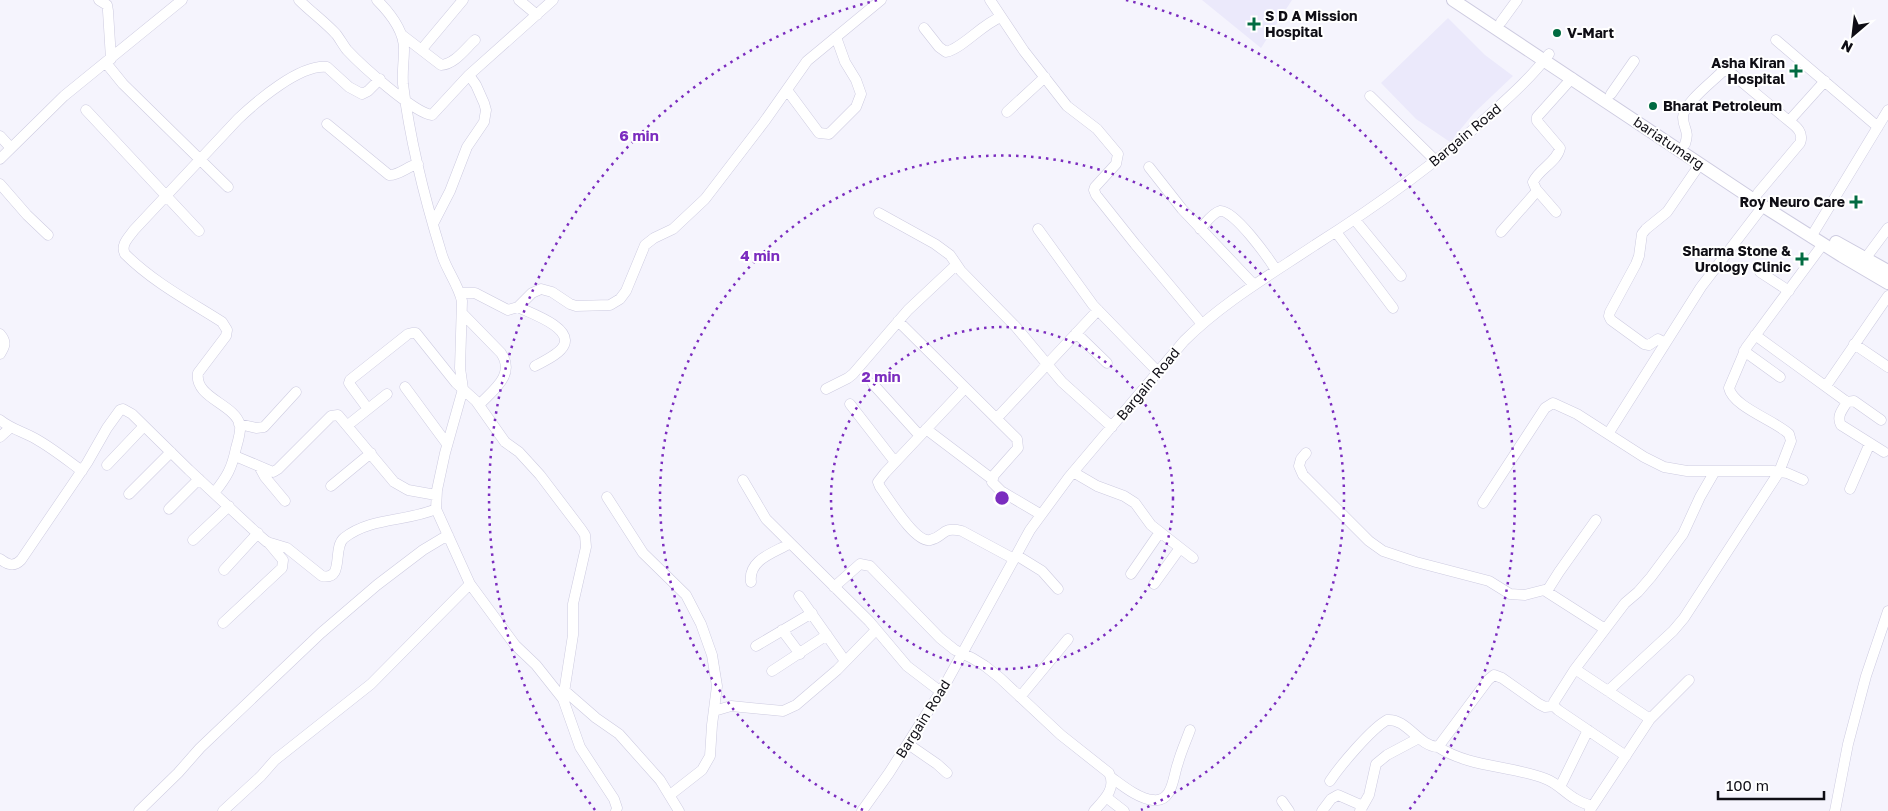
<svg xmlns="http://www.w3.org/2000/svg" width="1888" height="811" viewBox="0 0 1888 811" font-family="'Golos Text',sans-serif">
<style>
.built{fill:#ebe9fb}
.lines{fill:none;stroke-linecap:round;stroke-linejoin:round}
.minor-casing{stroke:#cdcbe0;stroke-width:11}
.major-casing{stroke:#cdcbe0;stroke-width:14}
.minor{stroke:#fff;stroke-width:10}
.major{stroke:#fff;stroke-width:12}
.ring{fill:none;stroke:#7b2cbf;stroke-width:2.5;stroke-dasharray:2.5 5}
.poi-dot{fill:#016b41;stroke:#fff;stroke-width:2}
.labels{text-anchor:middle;stroke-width:4;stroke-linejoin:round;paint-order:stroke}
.poi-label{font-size:14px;font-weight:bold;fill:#0f0e15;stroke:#fff;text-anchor:start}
.street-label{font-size:14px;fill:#0f0e15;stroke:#fff}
.centre{fill:#7b2cbf;stroke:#fff;stroke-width:2.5}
.ring-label{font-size:15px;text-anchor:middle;font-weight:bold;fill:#7b2cbf;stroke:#fff;stroke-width:4;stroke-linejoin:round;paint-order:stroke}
</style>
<rect width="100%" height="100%" fill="#f5f4fd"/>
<path class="built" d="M1202 0H1292L1261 48Z
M1448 18 1485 55 1513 76 1474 113 1450 142 1416 119 1381 83Z"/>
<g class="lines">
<defs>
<path id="minor" d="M99 0 107 5 108 11 111 59
M299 0C311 12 325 22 336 34 340 39 343 45 347 50 361 65 414 113 432 115L469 75 553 0
M377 0C390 13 404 30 404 49 404 61 402 72 403 84 410 141 425 200 442 255 447 271 458 284 462 301L460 368 463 389 445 453 437 490 436 509 470 584 515 645 536 665 563 699 580 747 614 799 617 808 616 811
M519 0 537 15
M990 0 1024 51 1067 106 1097 129 1118 154 1116 164 1095 187 1094 190 1096 195 1135 244 1202 324
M1501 22 1517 0
M924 28 939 47 946 52C963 48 982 24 1001 17
M402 35 441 65C455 64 465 49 475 40
M1776 40 1878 127
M422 49 463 0
M106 63 123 84 228 187
M787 90 819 133 829 134 856 107 861 94 856 80 845 62 836 37
M1611 94 1634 61
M1370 96 1436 161
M86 110 199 231
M1007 112 1045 77
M327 124 389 175C398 176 408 166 418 164
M0 136 11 148
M1685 144C1690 130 1683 129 1683 117 1683 104 1712 82 1722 72L1726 71 1731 73 1789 121
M0 159 64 96 182 0
M1149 167 1182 209 1254 285
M0 184 27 215 48 235
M1758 193 1800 143C1804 133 1797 127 1789 121L1825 81
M1556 212 1536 189 1533 182C1539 169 1557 162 1560 148L1537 121V117L1572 78
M879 213 935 244 950 255 961 271 1016 327 1062 382 1112 427
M1355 220 1401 276
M433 224 450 191 467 147 484 122 486 110 484 103 476 85 469 75
M1038 229 1093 305 1158 372
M1200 229C1205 224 1212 213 1220 211 1234 209 1269 259 1276 270
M1336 232 1393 308
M1501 232 1537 191
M1811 237 1888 110
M1865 259 1888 228
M1760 272 1789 291
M460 293H475L508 310 518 307 532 293 541 289 552 292 570 304 576 306 610 305 620 299 626 291 645 245 654 238 673 229 705 199 764 122 807 61 881 0
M518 307C530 313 572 327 564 345 560 354 544 361 535 366
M462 313 501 353C516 375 493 390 479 405
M898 321 1017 439 1018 448 994 475 992 482 1001 491 1040 514
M1076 333 1107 363
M0 334C7 342 5 346 0 354
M1755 335 1847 402 1854 401 1881 420
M1665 343 1658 339 1649 345 1644 344 1611 320 1609 316 1610 312 1636 264 1639 256 1642 234 1646 229 1667 212 1700 164
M1854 344 1888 367
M1744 351 1780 377
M873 384 920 436
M1826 386 1888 296
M405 387 447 444
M965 388 885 473 878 482 880 487C889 499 915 543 930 540 945 537 941 526 962 531L1014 559
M826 389 848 378 853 374 908 310 956 265
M1847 402C1843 409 1836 416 1841 425L1884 452
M850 404 895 462
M368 409 351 386 349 383 350 380 408 334 412 333H416L456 383 476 401 505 442 519 452 540 475 581 529 585 535 586 547 573 604V635L563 699
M997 418 1098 310
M0 420C11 429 24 432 36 439 52 448 67 460 82 471
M239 424 256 428 264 427 296 392
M348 425 387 394
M926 429 992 479
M1608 434 1701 287 1763 206
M0 437 10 428
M1306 453 1301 459 1299 466 1303 475 1369 541 1383 551 1416 562 1489 581 1510 594 1525 595 1544 590 1605 629
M235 456 273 472 278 469 331 416 338 415 394 482 408 490 436 495
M107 465 144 426
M259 466 265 477 285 501
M1073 472 1097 486 1124 496 1135 503 1151 525 1193 558
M743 480 766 519 869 621 907 666 941 692
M331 486 371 453
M1850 489 1870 443
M214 493C227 477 232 468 236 448 238 441 241 432 240 425 235 404 194 398 198 373L226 336 227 330 222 322C189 301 153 282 125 254 120 245 129 237 134 230L238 119C257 101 300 64 327 67L349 87 362 94 368 91 380 79
M129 494 171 452
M607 497 643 553 686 595 701 624 712 655 717 686 712 725 710 756 702 770 670 795
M1483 503 1545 408 1553 403 1577 414 1644 457 1664 467 1687 471H1773L1787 473 1803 480
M169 509 199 479
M193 540 229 506
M1016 555 1042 571 1058 589
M0 559C8 565 14 567 21 560L87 463 107 428 120 410 123 409 132 414 189 470 260 536 267 542 287 548 322 576C345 581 332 548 344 538 371 517 406 522 436 509
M224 570 258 533
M1131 574 1160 532
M751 582C748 560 773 553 789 544
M1154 584 1180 548
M834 587 860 564 870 566 940 638 955 650 972 658 985 666 1000 678 1061 735 1109 773C1117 788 1104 800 1094 811
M1547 591 1559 572 1596 520
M799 596 845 661
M223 623 282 568 283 560 268 542
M782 630 800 654
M756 646 812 613
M1575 669 1650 719
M772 671 827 635
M565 691 596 718 619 734 660 780 679 811
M1608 691 1673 631 1684 618 1779 472 1791 441 1789 434C1776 421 1733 407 1729 388L1746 348 1823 244
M1020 697 1068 639
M714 711 731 706 783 711 796 705 837 670 876 630
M908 744 937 764 947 773
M1438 747C1471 768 1510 765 1546 779 1557 783 1564 792 1574 798 1580 802 1586 804 1592 806
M1626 756 1558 710 1554 706V702L1575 669 1625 603 1638 592 1651 577 1683 534 1700 497 1715 471
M1112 778C1123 786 1139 799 1153 800 1173 803 1173 776 1178 763 1181 752 1186 741 1190 730
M1330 781C1340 766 1371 729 1387 720 1407 718 1418 746 1438 747L1488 680 1494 675 1502 678 1539 704 1545 707 1554 706
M1560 787 1588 730
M1106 797 1124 811
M1282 801 1289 811
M1590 810 1650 719 1689 680
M139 811 178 773 200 748 321 633 377 585 423 550 448 535
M223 811 261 776 275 760 371 684 470 584
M862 811 889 773 946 683 1030 530 1069 477 1184 341C1222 303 1270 275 1315 245 1375 207 1433 166 1486 118 1508 98 1531 78 1549 54
M1322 811 1331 799 1338 795 1363 806
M1360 811 1369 795 1376 764 1387 755 1419 738
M1835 811 1848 744 1866 676 1888 611"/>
<path id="major" d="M1453 0 1763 206 1842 256 1888 283
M1836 242 1888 271"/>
</defs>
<use href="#minor" class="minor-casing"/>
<use href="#major" class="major-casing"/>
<use href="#minor" class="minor"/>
<use href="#major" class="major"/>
</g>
<g class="ring">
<circle cx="1002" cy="498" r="171"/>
<path d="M863 810A342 342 0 1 1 1141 810"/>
<path d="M595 810A513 513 0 0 1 878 0M1126 0A513 513 0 0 1 1409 810"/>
</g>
<g class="poi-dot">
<path d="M1251.5 16.5h5v5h5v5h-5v5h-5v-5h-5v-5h5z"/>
<circle cx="1557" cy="33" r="5"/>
<path d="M1793.5 63.5h5v5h5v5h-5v5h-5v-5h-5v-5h5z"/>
<circle cx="1653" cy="106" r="5"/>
<path d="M1853.5 194.5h5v5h5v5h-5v5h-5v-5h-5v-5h5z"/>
<path d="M1799.5 251.5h5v5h5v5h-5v5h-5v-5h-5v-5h5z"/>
</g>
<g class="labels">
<g class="poi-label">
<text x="1265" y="21">S D A Mission<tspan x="1265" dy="16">Hospital</tspan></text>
<text x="1567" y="38">V-Mart</text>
<text x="1785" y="68" text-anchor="end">Asha Kiran<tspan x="1785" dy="16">Hospital</tspan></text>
<text x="1663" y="111">Bharat Petroleum</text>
<text x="1845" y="207" text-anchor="end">Roy Neuro Care</text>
<text x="1791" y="256" text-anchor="end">Sharma Stone &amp;<tspan x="1791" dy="16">Urology Clinic</tspan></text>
</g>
<g class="street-label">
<text transform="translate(1465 135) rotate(-40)" y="5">Bargain Road</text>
<text transform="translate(1669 143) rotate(34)" y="5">bariatumarg</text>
<text transform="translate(1148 384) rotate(-50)" y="5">Bargain Road</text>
<text transform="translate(923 719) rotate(-58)" y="5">Bargain Road</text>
</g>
</g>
<circle cx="1002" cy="498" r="8" class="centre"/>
<g class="ring-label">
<text x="639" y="141">6 min</text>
<text x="760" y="261">4 min</text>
<text x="881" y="382">2 min</text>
</g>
<g transform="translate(1853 35) rotate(208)" stroke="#ffffff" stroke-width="4" paint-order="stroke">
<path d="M0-4L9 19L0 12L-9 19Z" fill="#0f0e15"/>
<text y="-8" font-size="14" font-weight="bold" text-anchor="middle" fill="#0f0e15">N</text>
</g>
<path d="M1718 791v8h106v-8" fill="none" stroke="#0f0e15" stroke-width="2.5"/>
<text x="1726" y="791" font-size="15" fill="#0f0e15" stroke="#ffffff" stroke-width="4" paint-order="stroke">100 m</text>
</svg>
